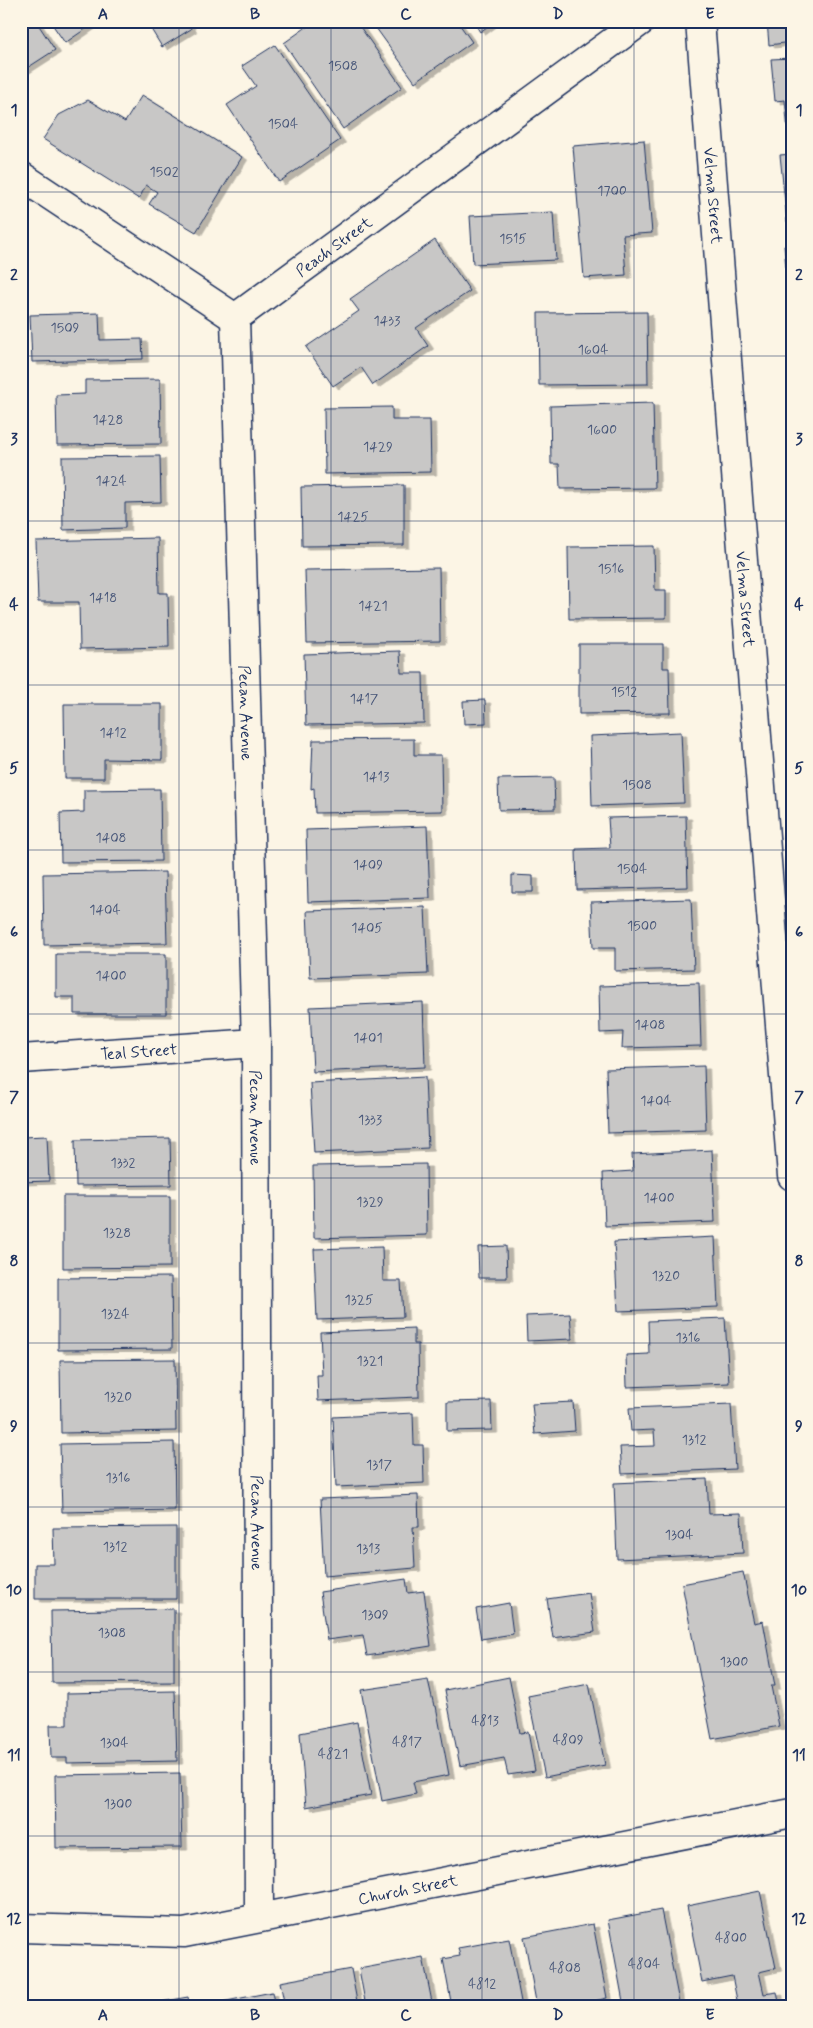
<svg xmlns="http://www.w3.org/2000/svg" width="813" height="2028" viewBox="0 0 813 2028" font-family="Mynerve,sans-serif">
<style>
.building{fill:#c8c7c6;stroke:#1b2f5e;filter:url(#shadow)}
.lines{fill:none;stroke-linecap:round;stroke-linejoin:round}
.minor-casing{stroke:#1b2f5e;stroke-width:31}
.minor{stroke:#fcf5e5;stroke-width:28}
.grid{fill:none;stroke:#1b2f5e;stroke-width:1;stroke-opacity:0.55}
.labels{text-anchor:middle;stroke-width:4;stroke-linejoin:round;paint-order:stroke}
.number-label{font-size:14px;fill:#465578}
.street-label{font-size:16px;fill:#1b2f5e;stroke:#fcf5e5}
.neatline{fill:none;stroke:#1b2f5e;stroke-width:2}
.grid-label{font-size:16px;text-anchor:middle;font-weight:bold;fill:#1b2f5e}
</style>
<defs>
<filter id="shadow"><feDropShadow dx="5.5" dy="3" stdDeviation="0" flood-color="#0004"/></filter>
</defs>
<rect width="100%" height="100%" fill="#fcf5e5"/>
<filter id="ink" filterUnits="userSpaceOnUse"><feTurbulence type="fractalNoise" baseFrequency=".02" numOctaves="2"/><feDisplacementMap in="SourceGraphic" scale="10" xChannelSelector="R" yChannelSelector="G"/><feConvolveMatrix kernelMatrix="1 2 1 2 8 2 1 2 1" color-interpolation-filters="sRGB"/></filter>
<g filter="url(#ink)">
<path class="building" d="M21 21H36L55 50 21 72Z
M50 21H97L65 43Z
M146 21H187L191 29 162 47Z
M315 21H356L402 87 343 129 284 43Z
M371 21H457L472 42 415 82Z
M473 21H495L480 32Z
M767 21H792V42L769 45Z
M275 45 340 140 279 182 227 105 256 86 242 66Z
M792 58V143H789L785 100 775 101 771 59Z
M142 95 242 157 196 232 149 204 157 192 146 185 139 199 43 139 59 115 88 100 125 122Z
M644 140 652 233 623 235 626 275 584 278 573 146Z
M792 154V222H787L780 155Z
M553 212 556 260 473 264 470 216Z
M435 240 470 291 416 328 428 346 373 385 361 367 333 386 306 347 359 311 350 299Z
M784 246H792V313H790Z
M647 312 648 384 539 385 538 313Z
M99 313 100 340 142 339 143 359 32 362 30 315Z
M160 379 161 444 57 445 56 395 85 394V380Z
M653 403 655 488 560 489 559 464H551L550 406Z
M392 407V420H430L431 472 325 474 324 408Z
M160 456 161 502 125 503V528L63 530 62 457Z
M404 485V545L302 546 301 487Z
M158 538 159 593H168L169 647 80 649 79 602H38L36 541Z
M654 546 655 590H666V618L569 619 568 547Z
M439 568 440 641 307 643 305 570Z
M579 644H663V668H669L670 713 579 714Z
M400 651 401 673H423L424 723 306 725 304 654Z
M485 700 486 723 464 724 463 701Z
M64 704H162V760L104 759V778H65Z
M681 732 684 803 592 806 590 736Z
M414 739V755H441L442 811 315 813 314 788 311 789 313 740Z
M554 778 555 809 499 810 498 779Z
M160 789 161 861 61 862 60 813 84 812V790Z
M686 816 688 887 577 890 576 849 610 848 608 818Z
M427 826 430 898 308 902 306 830Z
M165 872 167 943 44 945 43 874Z
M512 875 533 876V892H512Z
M691 899 694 969 615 971V948H593L591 902Z
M425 907 428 974 310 978 307 911Z
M56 954H166V1014H74V997H56Z
M699 983 701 1046 622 1048 623 1032 600 1033 599 986Z
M423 1002 425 1067 313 1072 310 1007Z
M704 1066 706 1130 608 1133 606 1069Z
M425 1077 428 1148 314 1153 310 1083Z
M47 1136 49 1181 21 1182V1137Z
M170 1138 171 1185 76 1186 75 1140Z
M712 1150 715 1222 605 1226 603 1173 633 1171 632 1154Z
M426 1164 427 1235 314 1238 313 1166Z
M63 1196H170V1267L63 1268Z
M715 1237 718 1307 618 1311 614 1242Z
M506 1246 507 1278H479L478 1247Z
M382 1247 383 1281H401L403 1317 317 1320 314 1249Z
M171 1277 172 1349 58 1350V1278Z
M570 1314 572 1339 527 1341 526 1316Z
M725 1318 729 1383 627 1387 626 1355 649 1354 648 1321Z
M414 1328V1344H418L419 1397 318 1401 317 1375H322L320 1332Z
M175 1359 176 1431 61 1433 60 1360Z
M491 1401 492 1430 447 1431V1402Z
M573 1402 575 1431 535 1434 532 1404Z
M731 1404 735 1469 622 1474 620 1447 655 1446 654 1430 631 1431 629 1408Z
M413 1413 414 1445H423L424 1483 336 1487 333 1417Z
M174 1442 175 1510 62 1512 60 1444Z
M707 1479 709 1514 741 1513 743 1553 617 1559 614 1483Z
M418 1495 419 1527H413L415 1568 324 1576 320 1499Z
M176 1527V1599H35V1564H54L53 1528Z
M743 1572 754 1623 763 1621 775 1686H771L779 1726 712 1739 682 1584Z
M406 1579 408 1593 424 1591 431 1646 367 1656 363 1635 327 1640 320 1592Z
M589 1593 595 1632 553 1638 547 1599Z
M509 1603 513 1634 481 1639 476 1609Z
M174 1609V1682L52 1683 51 1611Z
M509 1677 520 1733 528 1732 535 1771 508 1775 504 1758 460 1766 445 1690Z
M428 1680 434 1706H436L449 1775 413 1782 416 1794 382 1801 361 1690Z
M589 1684 605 1765 545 1777 528 1696Z
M175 1691 177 1761 67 1763V1758H51L50 1725H67V1693Z
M357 1722 371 1795 306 1807 300 1733Z
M180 1773 182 1847 56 1848 55 1775Z
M760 1891 776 1968 759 1972 764 1994 777 1992 780 2007H734L733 2001 737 2000 732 1976 702 1982 687 1906Z
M661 1910 680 2007H624L608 1920Z
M593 1924 607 1998 568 2007H537L524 1937Z
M509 1939 522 2007H452L443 1959 460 1956 458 1948Z
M423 1957 433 2007H366L359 1969Z
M351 1969 358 2007H285L280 1982Z
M272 1992 275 2007H201V2006Z
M188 1997 190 2007H133Z"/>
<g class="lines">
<defs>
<g id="minor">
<path id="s1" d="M700 21 792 1176"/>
<path d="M21 176 235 318"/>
<path id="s2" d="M235 318 256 1043 259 1917"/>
<path id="s3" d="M235 318 641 21"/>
<path id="s4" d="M21 1059 256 1043"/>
<path id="s5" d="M21 1928 184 1933 792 1813"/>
</g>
</defs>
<use href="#minor" class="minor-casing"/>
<use href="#minor" class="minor"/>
</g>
</g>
<path class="grid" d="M179 21V2007M331 21V2007M482 21V2007M634 21V2007M21 192H792M21 356H792M21 521H792M21 685H792M21 850H792M21 1014H792M21 1178H792M21 1343H792M21 1507H792M21 1672H792M21 1836H792"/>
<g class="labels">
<g class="number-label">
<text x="343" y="70">1508</text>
<text x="283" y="128">1504</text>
<text x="164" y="176">1502</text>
<text x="612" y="195">1700</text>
<text x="513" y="243">1515</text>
<text x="387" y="325">1433</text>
<text x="65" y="332">1509</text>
<text x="593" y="354">1604</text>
<text x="108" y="424">1428</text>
<text x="602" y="434">1600</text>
<text x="378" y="451">1429</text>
<text x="111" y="485">1424</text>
<text x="353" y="521">1425</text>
<text x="611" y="573">1516</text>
<text x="103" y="602">1418</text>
<text x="373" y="610">1421</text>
<text x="624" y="696">1512</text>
<text x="364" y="703">1417</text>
<text x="113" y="737">1412</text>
<text x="376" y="781">1413</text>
<text x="637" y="789">1508</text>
<text x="111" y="842">1408</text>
<text x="368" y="869">1409</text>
<text x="632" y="873">1504</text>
<text x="105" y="914">1404</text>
<text x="642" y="930">1500</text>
<text x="367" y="932">1405</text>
<text x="111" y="980">1400</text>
<text x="650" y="1029">1408</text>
<text x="368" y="1042">1401</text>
<text x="656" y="1105">1404</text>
<text x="370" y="1124">1333</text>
<text x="123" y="1167">1332</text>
<text x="659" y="1202">1400</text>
<text x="370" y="1206">1329</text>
<text x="117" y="1237">1328</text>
<text x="666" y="1280">1320</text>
<text x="359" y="1304">1325</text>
<text x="115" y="1318">1324</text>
<text x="688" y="1342">1316</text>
<text x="370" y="1365">1321</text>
<text x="118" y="1401">1320</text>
<text x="694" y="1444">1312</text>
<text x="379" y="1469">1317</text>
<text x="118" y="1482">1316</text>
<text x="679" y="1539">1304</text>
<text x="115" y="1551">1312</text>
<text x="368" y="1553">1313</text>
<text x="375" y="1619">1309</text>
<text x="112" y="1637">1308</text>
<text x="734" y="1666">1300</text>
<text x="485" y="1725">4813</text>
<text x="568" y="1744">4809</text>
<text x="407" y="1746">4817</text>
<text x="114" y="1747">1304</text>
<text x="333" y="1758">4821</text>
<text x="118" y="1808">1300</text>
<text x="731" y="1942">4800</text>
<text x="644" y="1968">4804</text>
<text x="565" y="1972">4808</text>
<text x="482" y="1988">4812</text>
</g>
<g class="street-label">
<text dy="6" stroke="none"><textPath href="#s1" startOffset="175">Velma Street</textPath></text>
<text dy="6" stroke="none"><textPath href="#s3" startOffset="122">Peach Street</textPath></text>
<text dy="6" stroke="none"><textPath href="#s1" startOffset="580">Velma Street</textPath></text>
<text dy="6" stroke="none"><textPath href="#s2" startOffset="395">Pecan Avenue</textPath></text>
<text dy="6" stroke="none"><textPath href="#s4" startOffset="118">Teal Street</textPath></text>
<text dy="6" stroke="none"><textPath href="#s2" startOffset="800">Pecan Avenue</textPath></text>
<text dy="6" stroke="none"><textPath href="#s2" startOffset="1205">Pecan Avenue</textPath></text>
<text dy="6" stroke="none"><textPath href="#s5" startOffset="391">Church Street</textPath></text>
</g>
</g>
<rect width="813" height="2028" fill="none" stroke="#fcf5e5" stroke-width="55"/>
<rect x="28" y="28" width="758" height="1972" class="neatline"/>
<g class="grid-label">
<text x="103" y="19">A</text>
<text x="255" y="19">B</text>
<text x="406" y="19">C</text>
<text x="558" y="19">D</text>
<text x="710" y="19">E</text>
<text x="14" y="115">1</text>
<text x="799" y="115">1</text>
<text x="14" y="280">2</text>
<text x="799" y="280">2</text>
<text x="14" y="444">3</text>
<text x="799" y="444">3</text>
<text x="14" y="609">4</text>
<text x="799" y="609">4</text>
<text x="14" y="773">5</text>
<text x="799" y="773">5</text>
<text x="14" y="937">6</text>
<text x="799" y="937">6</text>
<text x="14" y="1102">7</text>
<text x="799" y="1102">7</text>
<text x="14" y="1266">8</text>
<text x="799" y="1266">8</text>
<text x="14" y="1431">9</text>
<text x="799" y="1431">9</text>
<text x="14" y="1595">10</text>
<text x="799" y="1595">10</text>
<text x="14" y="1760">11</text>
<text x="799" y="1760">11</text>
<text x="14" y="1924">12</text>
<text x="799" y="1924">12</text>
<text x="103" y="2020">A</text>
<text x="255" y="2020">B</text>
<text x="406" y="2020">C</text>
<text x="558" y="2020">D</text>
<text x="710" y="2020">E</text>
</g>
</svg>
